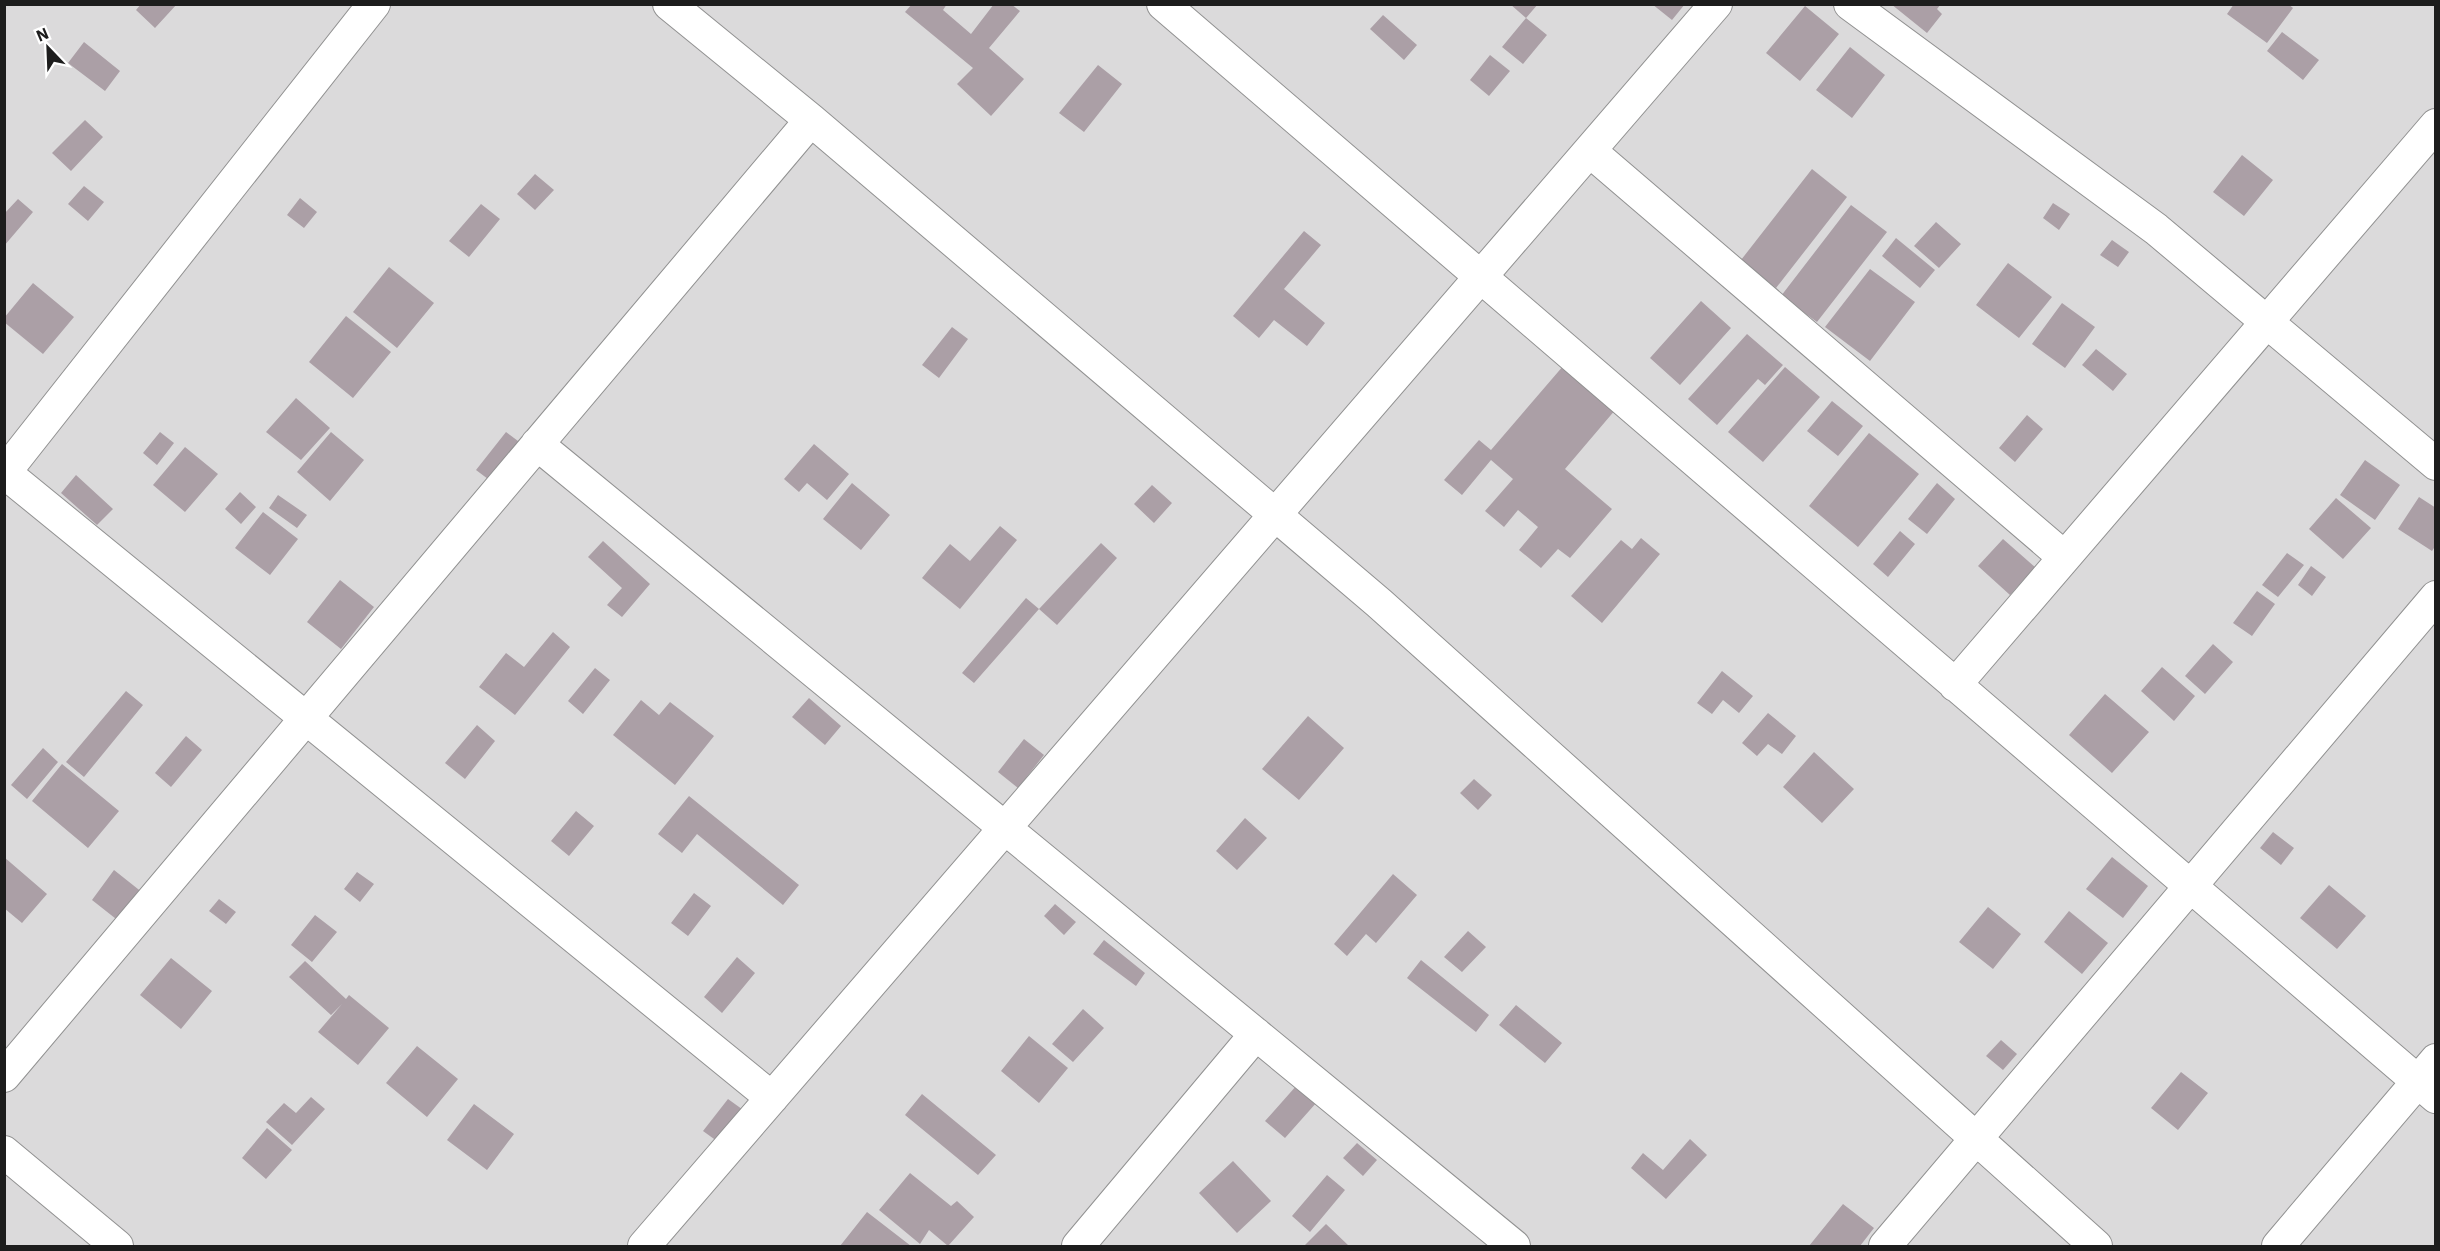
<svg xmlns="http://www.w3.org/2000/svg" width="2440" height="1251" viewBox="0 0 2440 1251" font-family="'IBM Plex Sans',sans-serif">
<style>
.residential{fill:#dbdadb}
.building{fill:#ab9fa6}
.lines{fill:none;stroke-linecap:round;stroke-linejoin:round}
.minor-casing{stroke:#919191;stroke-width:34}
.minor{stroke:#fff;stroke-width:32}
</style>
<rect width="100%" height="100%" fill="#ede3e6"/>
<path class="residential" d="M5 5H2435V1246H5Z"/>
<path class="building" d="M141 4H177L155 28 136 10Z
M912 4H947L943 10 971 34 994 4H1011L1020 11 989 48 1024 79 991 116 957 84 973 68 905 12Z
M1510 4H1538L1526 18Z
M1652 4H1685L1672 20Z
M1891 4H1941L1937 9 1942 14 1927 33Z
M2234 4H2288L2293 8 2267 43 2227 14Z
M1805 6 1839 34 1800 81 1766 53Z
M1383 15 1417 45 1404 60 1370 29Z
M1526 18 1547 35 1523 64 1502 47Z
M2282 32 2319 60 2303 80 2267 51Z
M84 42 120 71 105 91 68 63Z
M1850 47 1885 75 1852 118 1816 90Z
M1490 55 1510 71 1489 96 1470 80Z
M1098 65 1122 84 1084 132 1059 113Z
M85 120 103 137 71 171 52 153Z
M2242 155 2273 180 2244 216 2213 192Z
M1812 169 1847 197 1776 288 1741 260Z
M535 174 554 190 535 210 517 194Z
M84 186 104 202 88 221 68 204Z
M300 198 317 212 304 228 287 215Z
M18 199 33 212 4 246V214Z
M2053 203 2070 214 2059 230 2043 218Z
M481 204 500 219 469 257 449 241Z
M1851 205 1887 232 1817 322 1781 296Z
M1936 222 1961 244 1939 268 1914 246Z
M1304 231 1321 245 1284 289 1325 323 1307 346 1274 320 1259 338 1233 316Z
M1896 238 1935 270 1920 288 1882 256Z
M2112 240 2129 252 2118 267 2100 255Z
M2008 263 2052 297 2019 338 1976 305Z
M389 267 434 303 397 348 353 312Z
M1870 269 1915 302 1870 361 1825 327Z
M33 283 74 317 43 354 4 322V318Z
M1701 301 1731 328 1680 385 1650 358Z
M2062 303 2095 327 2065 368 2032 344Z
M346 316 391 352 353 398 309 362Z
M952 327 968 339 939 378 922 365Z
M1747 334 1783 365 1765 385 1758 379 1717 425 1688 399Z
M2096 349 2127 374 2113 391 2082 365Z
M1564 365 1616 409 1565 469 1612 509 1570 558 1558 549 1541 568 1519 550 1538 527 1518 510 1504 527 1485 511 1513 479 1491 460 1462 495 1444 480 1479 440 1491 450Z
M1785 367 1820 397 1763 462 1728 432Z
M296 398 330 428 301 460 266 432Z
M1832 401 1863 426 1838 456 1807 431Z
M2027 415 2043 429 2015 462 1999 448Z
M160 432 174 443 157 465 143 453Z
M331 432 364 460 330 501 297 472Z
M506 432 522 444 492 482 476 470Z
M1869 433 1919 474 1858 547 1809 506Z
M814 444 849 474 827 500 807 483 799 492 784 479Z
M185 447 218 474 185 512 153 485Z
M2365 460 2400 485 2375 520 2340 495Z
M76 475 113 509 97 525 61 493Z
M852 483 890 515 861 550 823 519Z
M1937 483 1955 499 1927 534 1908 519Z
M1152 485 1172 503 1154 523 1134 504Z
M240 492 256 507 241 524 225 509Z
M278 495 307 515 297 528 269 508Z
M2419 497 2436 508V545L2432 551 2398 529Z
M2336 498 2371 528 2343 559 2309 529Z
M263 512 298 539 270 575 235 548Z
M1000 526 1017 540 960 609 922 578 950 544 970 561Z
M1900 531 1915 544 1888 577 1873 564Z
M1641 538 1660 554 1602 623 1571 596 1621 540 1632 549Z
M2003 539 2035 567 2010 595 1978 566Z
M603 541 650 584 622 617 607 605 622 588 588 557Z
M1101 543 1117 558 1057 625 1039 609Z
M2287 553 2304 565 2278 597 2262 585Z
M2311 566 2326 577 2312 596 2298 585Z
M340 580 374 607 341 649 307 622Z
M2257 591 2275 604 2252 636 2233 623Z
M1026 598 1039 609 974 683 962 673Z
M553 632 570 647 515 715 479 687 506 653 524 667Z
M2213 644 2233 662 2205 694 2185 676Z
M2162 667 2195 696 2174 721 2141 691Z
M595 668 610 680 583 714 568 701Z
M1722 671 1753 696 1739 713 1723 700 1712 714 1697 703Z
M126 691 143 705 84 777 66 762Z
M2105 694 2149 732 2112 773 2069 735Z
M809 698 841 726 825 745 792 717Z
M641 700 659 715 670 702 714 736 675 785 613 735Z
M1768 713 1796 736 1782 754 1768 744 1757 756 1742 743Z
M1308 716 1344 748 1299 800 1262 769Z
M477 725 495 741 465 779 445 763Z
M186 736 202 750 171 787 155 773Z
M1024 739 1044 755 1018 788 998 772Z
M43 748 58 762 27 799 11 785Z
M1814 752 1854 789 1822 823 1783 787Z
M62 764 119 811 88 848 32 801Z
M1474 779 1492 795 1478 810 1460 793Z
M689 796 799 885 783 905 697 834 682 853 658 834Z
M576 811 594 826 569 856 551 841Z
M1245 818 1267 838 1237 870 1216 851Z
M2273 832 2294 848 2281 865 2260 848Z
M4 857 47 894 22 923 4 908Z
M2112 857 2148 886 2123 918 2086 889Z
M114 870 148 897 125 926 92 900Z
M357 872 374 884 360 902 344 889Z
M1393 874 1417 895 1376 943 1366 934 1347 956 1334 944Z
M2329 885 2366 916 2337 949 2300 918Z
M694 893 711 906 688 936 671 923Z
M219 899 236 912 226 924 209 911Z
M1055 904 1076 922 1064 935 1044 916Z
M1988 907 2021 934 1993 969 1959 942Z
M2069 911 2108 943 2082 974 2044 942Z
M315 915 337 932 312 962 291 945Z
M1468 931 1486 947 1462 972 1444 957Z
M1104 940 1145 973 1136 986 1093 954Z
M737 957 755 973 722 1013 704 997Z
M171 958 212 991 181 1029 140 995Z
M1421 960 1489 1015 1476 1032 1407 978Z
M305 961 346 999 349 995 389 1028 358 1065 318 1032 342 1004 331 1015 289 977Z
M1516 1005 1562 1043 1545 1063 1499 1025Z
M1083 1009 1104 1028 1073 1062 1052 1044Z
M1029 1036 1068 1068 1039 1103 1001 1071Z
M2001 1040 2017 1054 2003 1070 1986 1056Z
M417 1046 458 1079 427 1117 386 1083Z
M2181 1072 2208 1093 2178 1130 2151 1108Z
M1297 1085 1317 1102 1285 1138 1265 1121Z
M922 1094 996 1155 978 1175 905 1115Z
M311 1097 325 1109 292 1145 266 1122 284 1103 296 1113Z
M728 1099 746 1112 721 1144 703 1131Z
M474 1104 514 1134 487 1170 447 1140Z
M267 1128 292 1150 266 1179 242 1158Z
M1690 1139 1707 1155 1666 1199 1631 1168 1643 1153 1663 1170Z
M1357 1143 1377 1160 1363 1176 1343 1158Z
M1233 1161 1271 1201 1237 1233 1199 1193Z
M910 1173 951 1206 957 1201 974 1217 948 1246 929 1230 920 1244 879 1210Z
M1327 1175 1345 1190 1310 1232 1292 1216Z
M1843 1204 1874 1228 1860 1246H1809Z
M867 1212 911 1246H840Z
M1326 1224 1349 1246H1304Z"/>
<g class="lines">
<defs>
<path id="minor" d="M669 4 811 120 1379 603 2096 1246
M1163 4 2436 1097
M1850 4 2156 229 2436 464
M1590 151 2064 557
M537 444 1514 1246
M4 472 772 1098
M5 472 374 4
M1955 685 2436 125
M4 1076 811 120
M4 1152 117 1246
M644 1246 1716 4
M1078 1246 1256 1034
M1885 1246 2436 597
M2278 1246 2436 1060"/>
</defs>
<use href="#minor" class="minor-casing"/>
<use href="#minor" class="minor"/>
</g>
<rect width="2440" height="1251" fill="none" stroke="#1d1d1d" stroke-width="12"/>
<g transform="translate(48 48) rotate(337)" stroke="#ffffff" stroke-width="4.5" paint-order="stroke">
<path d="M0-4.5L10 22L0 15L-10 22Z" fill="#1d1d1d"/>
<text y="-9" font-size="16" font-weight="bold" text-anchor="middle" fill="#1d1d1d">N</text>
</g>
</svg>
